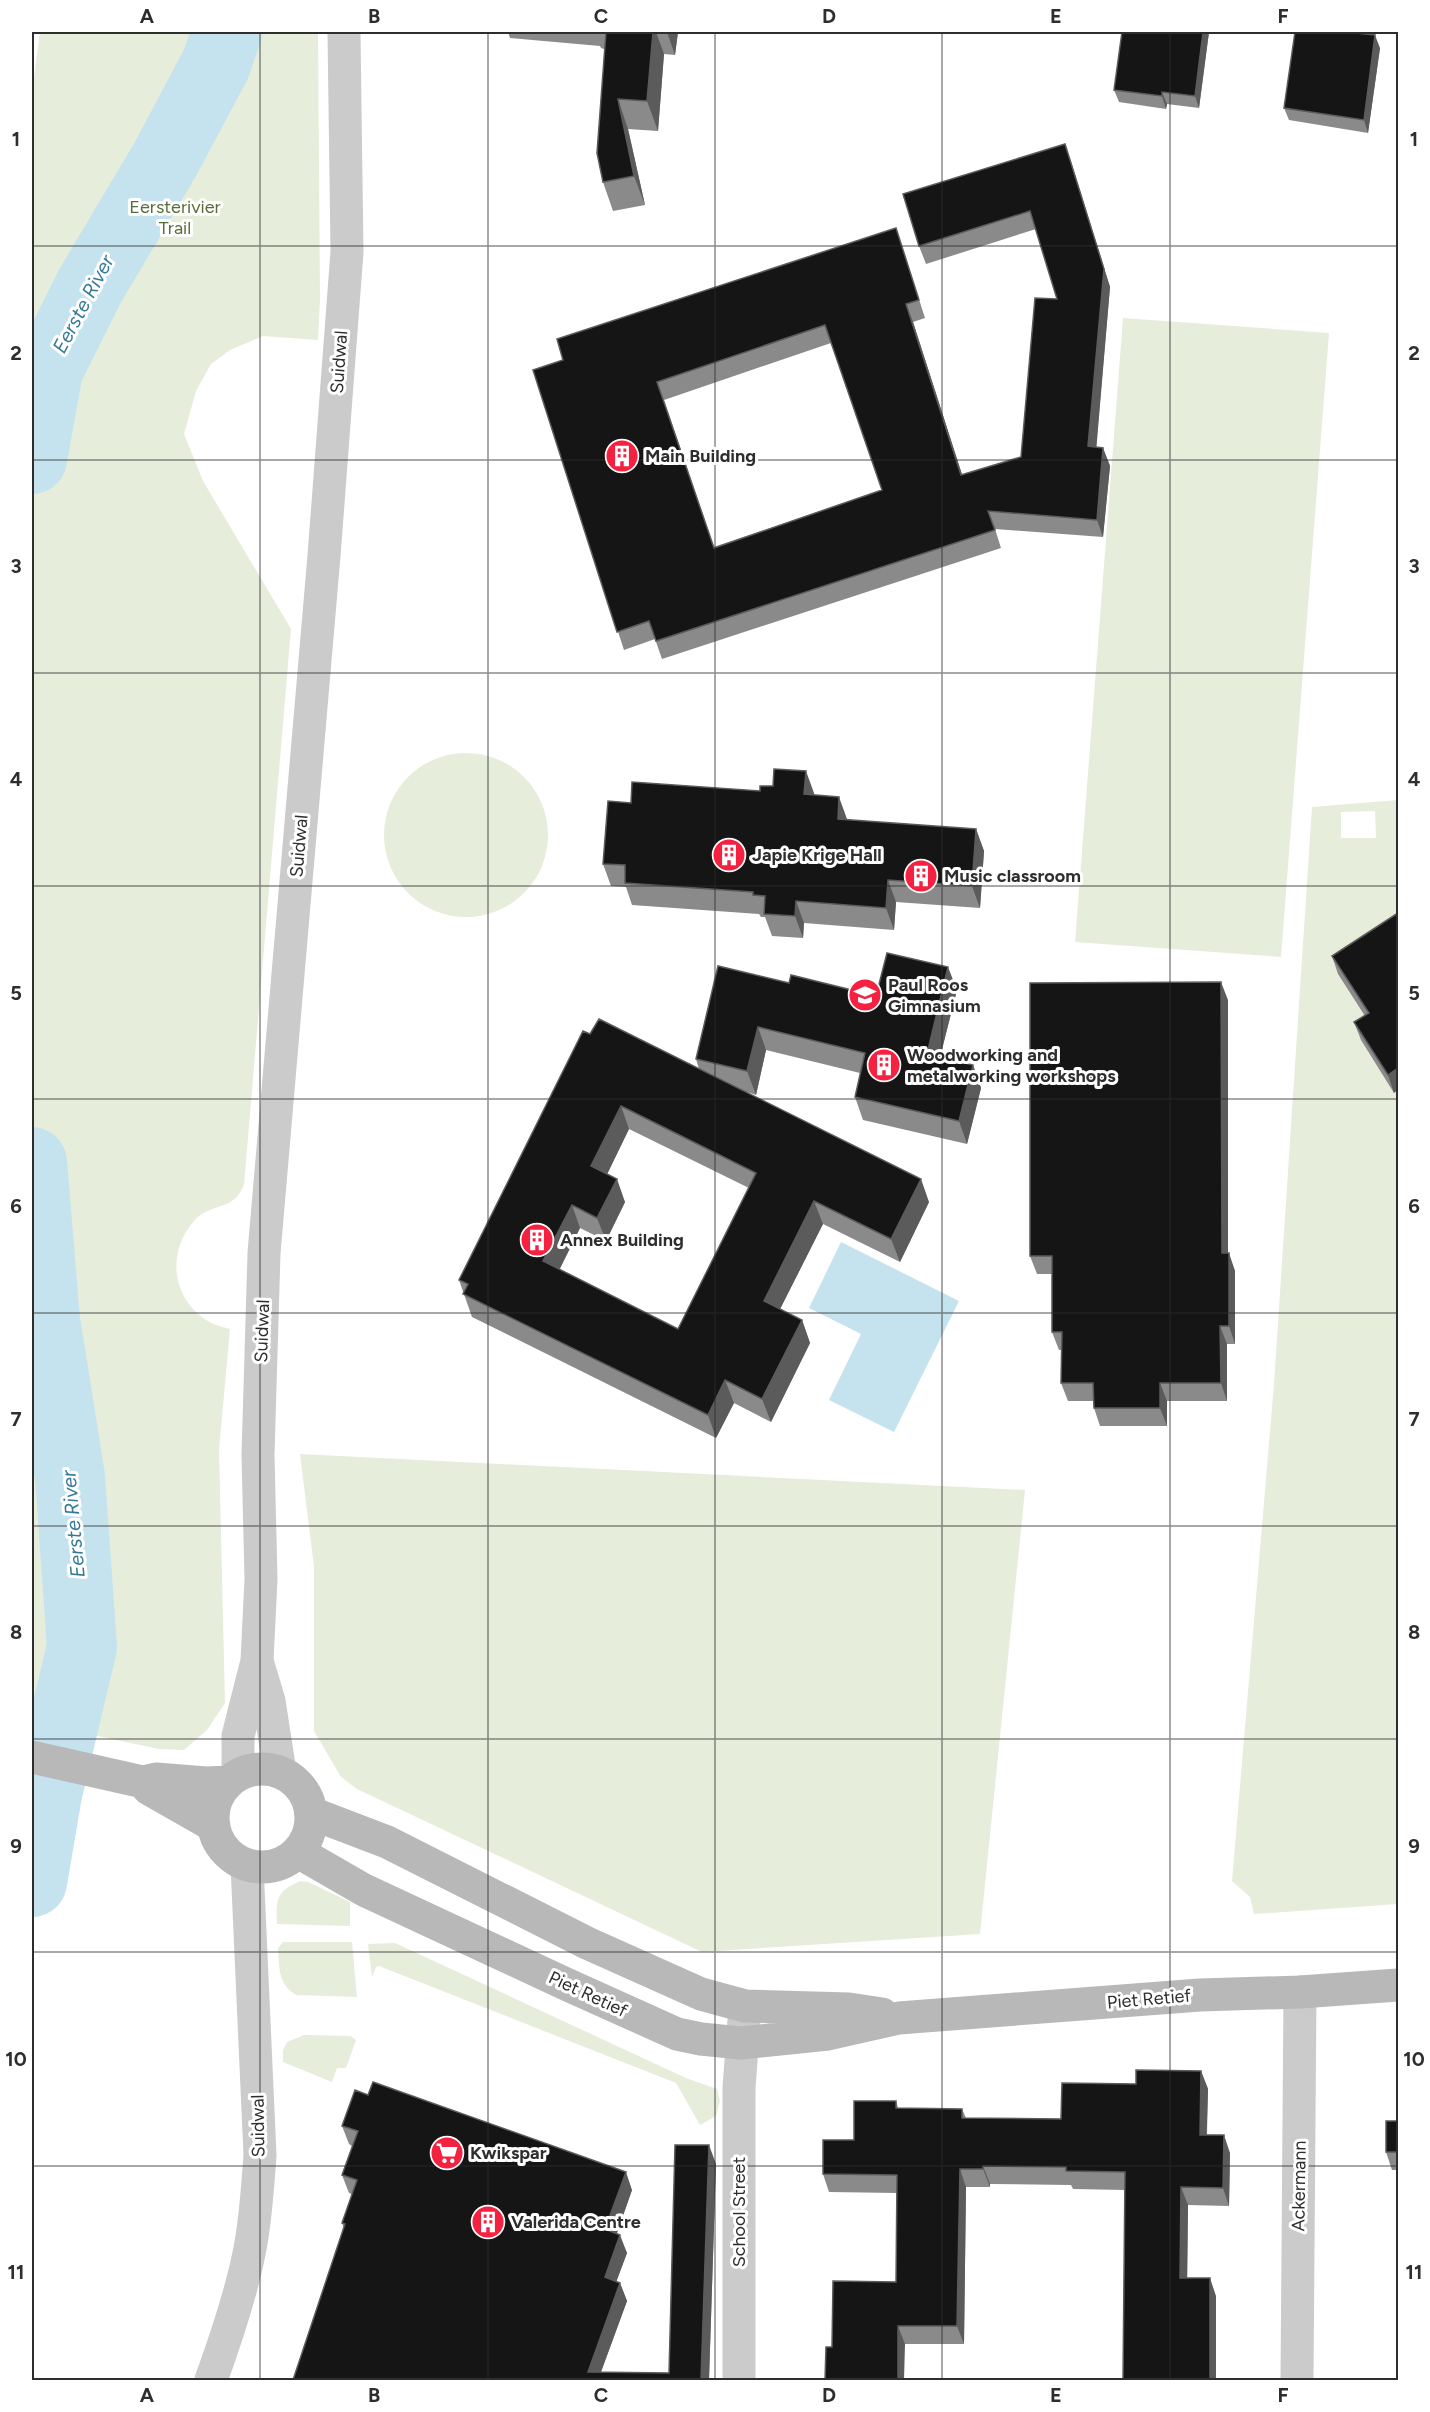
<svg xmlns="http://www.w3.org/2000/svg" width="1430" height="2412" viewBox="0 0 1430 2412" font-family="Figtree,sans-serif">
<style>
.green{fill:#e6eddb;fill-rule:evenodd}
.water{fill:#c5e2ef}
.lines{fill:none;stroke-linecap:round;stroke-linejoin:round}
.river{stroke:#c5e2ef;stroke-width:70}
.street{stroke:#cbcbcb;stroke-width:33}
.secondary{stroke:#b8b8b8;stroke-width:33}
.wall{fill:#8a8a8a;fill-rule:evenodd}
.shaded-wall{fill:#5b5b5b}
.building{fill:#151515;stroke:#5b5b5b;stroke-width:1.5;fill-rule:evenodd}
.grid{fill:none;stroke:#2e2e2e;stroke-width:1.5;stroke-opacity:0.55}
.labels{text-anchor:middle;stroke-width:6;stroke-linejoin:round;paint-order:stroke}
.park-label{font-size:18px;fill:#556e38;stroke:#fff}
.street-label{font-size:18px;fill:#2e2e2e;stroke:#fff}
.poi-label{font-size:18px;font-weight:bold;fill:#2e2e2e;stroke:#fff;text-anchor:start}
.water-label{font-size:20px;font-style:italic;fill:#357998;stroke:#fff}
.neatline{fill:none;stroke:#2e2e2e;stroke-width:2}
.grid-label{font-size:20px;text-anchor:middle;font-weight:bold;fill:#2e2e2e}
</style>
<rect width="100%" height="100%" fill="#fff"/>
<path class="green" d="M40 32H318L320 299 318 340 263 336 230 350 211 364 196 391 184 434 203 481 291 629 244 1185C232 1213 212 1201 194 1221 166 1253 172 1299 208 1321 214 1325 223 1327 230 1329L219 1450 225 1703 207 1730 184 1750 159 1749 32 1722V92Z
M1123 318 1329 333 1281 957 1075 942Z
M384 835a82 82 0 1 1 164 0a82 82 0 1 1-164 0Z
M1398 800V935L1375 1031 1394 1093 1398 1090V1904L1254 1914 1250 1897 1232 1881 1274 1384 1312 807ZM1375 811 1376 838H1341V812Z
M300 1454 1025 1490 980 1934 702 1952 357 1789 341 1777 314 1731V1567Z
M300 1881 308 1882 350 1902V1926L277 1924C276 1899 276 1892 300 1881Z
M283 1942H352L357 1997 296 1995C278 1984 279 1967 278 1948Z
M395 1943 686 2078 717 2089 720 2101 716 2116 700 2125 676 2083 379 1966 376 1967 372 1977 368 1944Z
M304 2035 351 2036 356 2040 346 2068H337L332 2082 283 2062V2050L287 2042Z"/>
<path class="water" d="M841 1242 959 1301 894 1432 829 1400 861 1334 809 1308Z"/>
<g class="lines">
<path class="river" d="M32 459 48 370 90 286 166 158 216 64 227 32
M32 1162 45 1320 70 1477 82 1647 47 1794 32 1882"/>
<path class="street" d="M257 1661 269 1701 280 1772
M238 1775V1736L257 1661 261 1579 258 1455 264 1253 324 556 347 252 344 32
M211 2380C227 2336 243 2289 251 2243 256 2214 258 2184 260 2155L247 1865
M739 2380V2088L745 2006
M1297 2380 1300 1992"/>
<path class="secondary" d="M32 1757 143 1782 156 1779 206 1783 229 1782
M213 1818a49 49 0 1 1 98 0a49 49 0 1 1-98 0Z
M143 1782 149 1789 214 1826
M311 1813 387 1842 587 1943 701 1994 745 2006 849 2009 882 2014
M298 1852 364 1890 568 1985 677 2034 701 2039 741 2043 828 2034 899 2018 1200 1995 1300 1992 1398 1985"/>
</g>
<path class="wall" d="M508 32H678L675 55 664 54 658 131 628 129 645 205 613 211 603 182 604 49 601 48 600 46 510 38Z
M1122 32H1209L1199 108 1167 104 1166 109 1119 102 1114 90Z
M1327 33 1380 48 1368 133 1289 120 1284 108Z
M1071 162 1110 287 1096 447 1103 448 1110 466 1103 537 995 529 1001 548 662 659 655 639 624 650 533 370 902 246 925 318 913 322 962 475 1021 457 1057 299 1036 229 926 264 919 246ZM831 343 882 490 714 547 664 400Z
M760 791 814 793V795L847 820 976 829 984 851 980 908 896 902 894 930 804 923 803 938 772 936 765 917H761L759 914 632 905 626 887 611 886 603 864 631 803Z
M1398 913 1394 1093 1361 1040 1354 1022 1365 1016 1338 974 1332 956Z
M789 983 876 996 957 990 940 1057 973 1065 981 1088 967 1144 863 1120 855 1097 860 1073 766 1050 756 1095 747 1092 929 1202 900 1262 823 1224 780 1309 802 1320 810 1343 771 1422 734 1403 716 1438 472 1317 459 1280 590 1034 699 1069 696 1059ZM629 1129 749 1188 678 1329 559 1269 580 1228 606 1241 625 1202 607 1174Z
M1228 1000V1253L1235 1271V1344H1227V1401H1167V1426H1100L1094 1408V1401H1068L1061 1383V1350H1059L1052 1332V1274H1037L1030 1256Z
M1201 2071 1208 2089 1207 2135 1230 2153 1229 2206 1188 2205 1187 2278 1216 2296V2380L1125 2190 1073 2189 1071 2185 990 2184V2187H966L964 2344H905L832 2347 896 2282 897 2193 829 2192 823 2174 854 2140 896 2101 898 2108 962 2109 966 2118 1061 2119 1136 2084Z
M1398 2121V2170H1392L1386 2152Z
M342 2126 632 2190 617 2233 627 2253 616 2282 620 2283 627 2301 601 2372 669 2373 716 2164 709 2380H293L344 2228 342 2223 352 2194 349 2193 342 2175 352 2146 349 2144Z"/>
<path class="shaded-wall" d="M653 32H656L664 54 658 131 647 101Z
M667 32H678L675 55Z
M1203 32H1209L1199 108 1195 96Z
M1375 35 1380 48 1368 133 1364 120Z
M1162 92 1167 104 1166 109 1162 96Z
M618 99 628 129 645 205 634 176Z
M1065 144 1071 162 1110 287 1095 464 1088 446Z
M906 304 913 322 968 493 961 475Z
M1103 448 1110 466 1103 537 1097 520Z
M806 771 814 793 812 816 804 794Z
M839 797 847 819 846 841 838 819Z
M976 829 984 851 980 908 972 886Z
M888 880 896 902 894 930 886 908Z
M796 901 804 923 803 938 795 916Z
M948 967 957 990 935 1077 927 1054Z
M1221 982 1228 1000V1271L1222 1253Z
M758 1027 766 1050 756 1095 747 1071Z
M973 1065 981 1088 967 1144 959 1121Z
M1398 1068V1090L1394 1093 1388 1075Z
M621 1106 629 1129 600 1189 591 1166Z
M617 1179 625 1202 606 1241 597 1218Z
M921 1179 929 1202 900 1262 891 1239Z
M814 1201 823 1224 772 1325 764 1301Z
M572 1205 580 1228 552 1285 543 1261Z
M1229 1253 1235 1271V1344L1229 1326Z
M802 1320 810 1343 771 1422 762 1399Z
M1220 1326 1227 1344V1401L1221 1383Z
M725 1380 734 1403 716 1438 708 1415Z
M1160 1383 1167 1401V1426L1160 1408Z
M1201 2071 1208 2089 1206 2153 1200 2135Z
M1224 2135 1230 2153 1229 2206 1223 2188Z
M709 2145 716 2164 709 2380H701Z
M983 2166 990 2184V2187L983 2169Z
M960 2169 966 2187 964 2344 957 2326Z
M626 2172 632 2190 612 2247 605 2229Z
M1181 2187 1188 2205 1187 2296 1180 2278Z
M620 2235 627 2253 611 2296 605 2277Z
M1210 2278 1216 2296V2380H1210Z
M620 2283 627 2301 598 2380 588 2372Z
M898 2326 905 2344 904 2380H898Z"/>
<path class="building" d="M606 32H653L647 101 618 99 634 176 603 182 597 153Z
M1122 32H1203L1195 96 1162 92V96L1114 90Z
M1295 32H1316L1327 33V32H1346L1375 35 1364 120 1284 108Z
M1065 144 1104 269 1088 446 1103 448 1097 520 988 511 995 530 656 641 649 621 617 632 533 370 563 360 557 339 896 228 919 300 906 304 961 475 1021 457 1035 298 1057 299 1030 211 919 246 903 194ZM825 325 882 490 714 548 657 382Z
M774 769 806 771 804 794 839 797 838 819 976 829 972 886 888 880 886 908 796 901 795 916 764 914 765 896 753 895V892L625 883V865L603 864 608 801 631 803 632 782 760 791V786H773Z
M1398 913V1068L1388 1075 1354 1022 1369 1013 1332 956Z
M887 953 948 967 927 1054 973 1065 959 1121 855 1097 865 1053 758 1027 747 1071 696 1059 718 966 789 983 791 975 876 996Z
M1221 982 1222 1253H1229V1326H1220L1221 1383H1160V1408H1094L1093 1383H1061L1062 1332H1052V1256H1030V983Z
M599 1019 921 1179 891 1239 814 1201 764 1301 802 1320 762 1399 725 1380 708 1415 463 1294 468 1284 459 1280 583 1031 590 1034ZM621 1106 756 1173 678 1329 543 1261 572 1205 597 1218 617 1179 591 1166Z
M1136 2070 1201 2071 1200 2135H1224L1223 2188 1181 2187 1180 2278H1210V2380H1123L1125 2172 1066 2171V2167L983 2166V2169H960L957 2326H898V2380H825L826 2347H832L833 2281 896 2282 897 2175 823 2174V2140H854V2101H896V2108L962 2109V2118L1061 2119 1062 2083 1136 2084Z
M373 2082 626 2172 605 2229 620 2235 605 2277 620 2283 588 2372 669 2373 675 2145H709L701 2380H293L345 2224 342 2223 357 2180 342 2175 358 2131 342 2126 355 2090 368 2095Z
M1386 2121H1398V2152H1386Z"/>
<path class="grid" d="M260 32V2380M488 32V2380M715 32V2380M942 32V2380M1170 32V2380M32 246H1398M32 460H1398M32 673H1398M32 886H1398M32 1099H1398M32 1313H1398M32 1526H1398M32 1739H1398M32 1952H1398M32 2166H1398"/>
<defs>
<symbol id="building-disc" viewBox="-11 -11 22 22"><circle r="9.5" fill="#f52141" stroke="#fff"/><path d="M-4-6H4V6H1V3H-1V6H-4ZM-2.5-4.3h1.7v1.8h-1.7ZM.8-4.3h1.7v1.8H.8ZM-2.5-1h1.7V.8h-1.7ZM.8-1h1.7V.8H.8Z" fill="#fff"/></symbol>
<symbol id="school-disc" viewBox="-11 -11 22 22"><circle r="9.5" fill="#f52141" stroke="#fff"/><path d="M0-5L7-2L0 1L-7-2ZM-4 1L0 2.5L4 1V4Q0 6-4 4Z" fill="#fff"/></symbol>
<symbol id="supermarket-disc" viewBox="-11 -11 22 22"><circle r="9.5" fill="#f52141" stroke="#fff"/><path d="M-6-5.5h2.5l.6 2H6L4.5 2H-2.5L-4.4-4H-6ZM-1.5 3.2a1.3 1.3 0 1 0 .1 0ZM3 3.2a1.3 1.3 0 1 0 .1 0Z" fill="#fff"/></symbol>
</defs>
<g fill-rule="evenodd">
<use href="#building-disc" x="603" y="437" width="38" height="38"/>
<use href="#building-disc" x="710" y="836" width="38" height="38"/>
<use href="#building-disc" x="902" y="857" width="38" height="38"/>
<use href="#school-disc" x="846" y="976" width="38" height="38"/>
<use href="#building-disc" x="865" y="1046" width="38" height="38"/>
<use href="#building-disc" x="518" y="1221" width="38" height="38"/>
<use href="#supermarket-disc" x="428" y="2134" width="38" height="38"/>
<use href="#building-disc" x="469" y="2203" width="38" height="38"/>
</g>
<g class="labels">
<g class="park-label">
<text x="175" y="213">Eersterivier<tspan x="175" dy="21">Trail</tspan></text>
</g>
<g class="street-label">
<text transform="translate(339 362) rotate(-86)" y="6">Suidwal</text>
<text transform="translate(299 846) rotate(-85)" y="6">Suidwal</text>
<text transform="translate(262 1331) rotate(-88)" y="6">Suidwal</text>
<text transform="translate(588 1994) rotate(25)" y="6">Piet Retief</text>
<text transform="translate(1149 1999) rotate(-5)" y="6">Piet Retief</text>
<text transform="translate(258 2126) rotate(-91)" y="6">Suidwal</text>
<text transform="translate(1299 2186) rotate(-89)" y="6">Ackermann</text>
<text transform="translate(739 2212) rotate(-90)" y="6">School Street</text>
</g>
<g class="poi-label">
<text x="645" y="462">Main Building</text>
<text x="752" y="861">Japie Krige Hall</text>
<text x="944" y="882">Music classroom</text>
<text x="888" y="991">Paul Roos<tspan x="888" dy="21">Gimnasium</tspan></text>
<text x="907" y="1061">Woodworking and<tspan x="907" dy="21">metalworking workshops</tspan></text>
<text x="560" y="1246">Annex Building</text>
<text x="470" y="2159">Kwikspar</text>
<text x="511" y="2228">Valerida Centre</text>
</g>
<g class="water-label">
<text transform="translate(83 304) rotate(-62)" y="7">Eerste River</text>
<text transform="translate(73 1524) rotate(-95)" y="7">Eerste River</text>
</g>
</g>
<rect width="1430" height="2412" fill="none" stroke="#ffffff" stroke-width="66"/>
<rect x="33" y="33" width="1364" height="2346" class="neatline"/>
<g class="grid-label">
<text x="147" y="23">A</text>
<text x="374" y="23">B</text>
<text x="601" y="23">C</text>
<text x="829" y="23">D</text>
<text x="1056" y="23">E</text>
<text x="1283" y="23">F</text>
<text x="16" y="146">1</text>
<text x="1414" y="146">1</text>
<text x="16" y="360">2</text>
<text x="1414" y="360">2</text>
<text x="16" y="573">3</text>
<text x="1414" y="573">3</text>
<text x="16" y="786">4</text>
<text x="1414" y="786">4</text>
<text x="16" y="1000">5</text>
<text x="1414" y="1000">5</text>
<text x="16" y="1213">6</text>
<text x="1414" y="1213">6</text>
<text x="16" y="1426">7</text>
<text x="1414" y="1426">7</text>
<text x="16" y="1639">8</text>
<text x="1414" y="1639">8</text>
<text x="16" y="1853">9</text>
<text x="1414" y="1853">9</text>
<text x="16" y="2066">10</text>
<text x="1414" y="2066">10</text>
<text x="16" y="2279">11</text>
<text x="1414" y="2279">11</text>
<text x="147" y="2402">A</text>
<text x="374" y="2402">B</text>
<text x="601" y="2402">C</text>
<text x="829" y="2402">D</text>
<text x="1056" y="2402">E</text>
<text x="1283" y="2402">F</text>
</g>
</svg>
